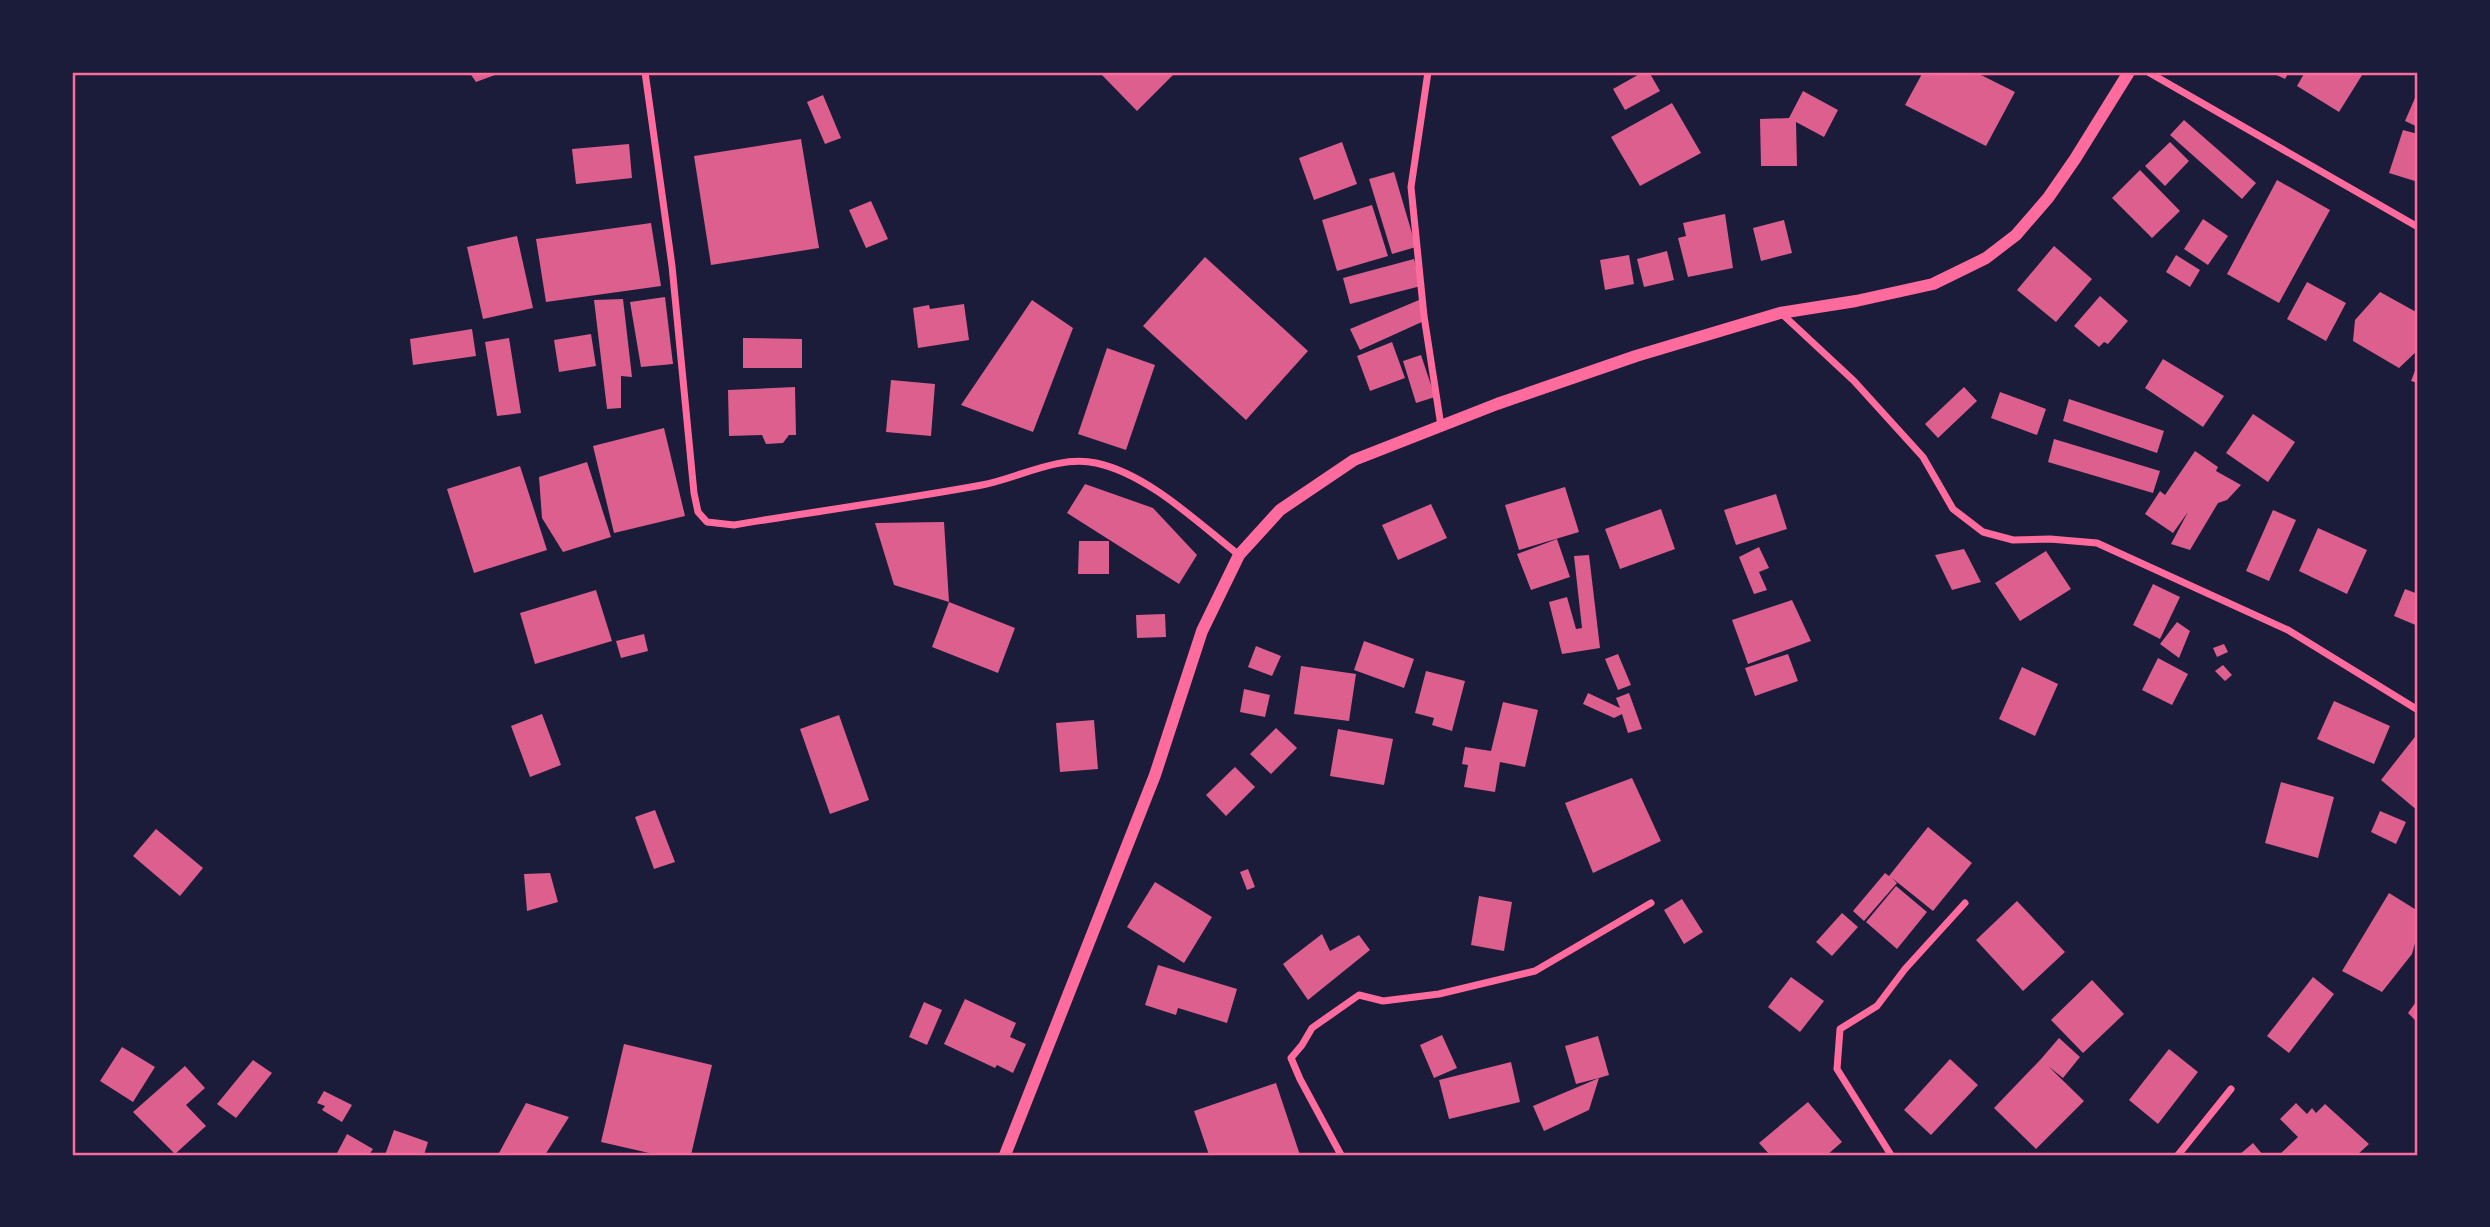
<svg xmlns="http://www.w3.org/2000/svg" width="2490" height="1227" viewBox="0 0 2490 1227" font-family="'Asap Condensed',sans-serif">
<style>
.building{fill:#dd5f8e}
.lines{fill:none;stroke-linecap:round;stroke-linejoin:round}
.minor{stroke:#ff6b9d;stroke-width:7}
.tertiary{stroke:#ff6b9d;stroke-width:12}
.neatline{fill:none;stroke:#ff6b9d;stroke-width:2.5}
</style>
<rect width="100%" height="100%" fill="#1b1b3a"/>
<path class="building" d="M469 72H503L476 82Z
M1104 72H1176L1137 111 1101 74Z
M1643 72H1649L1660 91 1625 110 1613 89Z
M1923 72H1975L2015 92 1986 146 1905 105Z
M2270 72H2289L2285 79Z
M2305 72H2364L2339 112 2297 86Z
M1803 91 1838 110 1824 137 1796 122 1797 166H1761L1760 119 1789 118Z
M2418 91V127L2405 121Z
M823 95 841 138 825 144 807 102Z
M1672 103 1701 153 1640 186 1611 137Z
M2184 120 2256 183 2242 199 2170 135Z
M2403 130 2418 134V182L2389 173Z
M801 139 819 248 711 265 694 156Z
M1342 142 1357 184 1314 200 1299 158Z
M2170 142 2189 161 2165 186 2145 166Z
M629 144 632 178 576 184 572 149Z
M2140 170 2180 211 2152 238 2112 198Z
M1394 172 1416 247 1392 254 1369 179Z
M2277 180 2330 210 2279 303 2227 274Z
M871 201 888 239 866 248 849 210Z
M1372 205 1388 256 1337 271 1322 220Z
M1725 214 1733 268 1688 277 1678 238 1686 236 1683 223Z
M2203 219 2228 236 2208 265 2184 249Z
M1784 220 1792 253 1761 261 1753 228Z
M651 223 661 286 546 302 536 239Z
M517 236 533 308 483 319 467 247Z
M2054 246 2092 279 2056 322 2017 290Z
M1667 251 1674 280 1644 287 1637 259Z
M1629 255 1634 284 1605 290 1600 260Z
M2176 255 2200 270 2190 287 2166 272Z
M1205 257 1308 351 1246 420 1143 326Z
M1414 259 1421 286 1350 304 1343 278Z
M2307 282 2346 303 2326 341 2287 319Z
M2380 292 2418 313V350L2399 368 2353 341 2355 320Z
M2100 296 2128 321 2108 344 2104 342 2099 347 2074 326Z
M665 297 673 364 641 367 630 302Z
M623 299 632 377 621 376V408L607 409 594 300Z
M1032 300 1073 328 1033 432 961 405Z
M1419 300 1424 321 1360 350 1350 329Z
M964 304 969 340 918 348 913 308 929 305 930 309Z
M472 329 476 356 413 365 410 339Z
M591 334 596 366 559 372 554 340Z
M509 338 521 413 497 416 485 342Z
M743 338 802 339V368H743Z
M1392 342 1405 378 1370 391 1357 356Z
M1107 348 1155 365 1126 450 1078 434Z
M1421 355 1435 397 1416 403 1403 361Z
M2163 359 2224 396 2203 427 2145 388Z
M2418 363V383L2411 381Z
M891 380 935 384 931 436 886 432Z
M795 387 796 435H789L783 443 766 444 762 435 729 436 728 390Z
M1964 387 1977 401 1938 438 1925 424Z
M2000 392 2046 409 2037 435 1991 418Z
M2069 399 2164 431 2157 453 2063 421Z
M2253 414 2295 442 2268 482 2226 453Z
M664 428 685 516 614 533 593 446Z
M2054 439 2160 471 2153 493 2048 462Z
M2195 451 2218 467 2216 471 2241 485 2227 500 2218 503 2190 550 2171 544 2188 512 2173 533 2145 514 2160 491 2165 495Z
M587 462 611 537 563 552 542 518 539 477Z
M520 466 547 550 474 573 447 489Z
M1085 484 1153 508 1197 555 1179 584 1067 513Z
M1565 487 1579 532 1519 550 1505 505Z
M1776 494 1787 529 1736 545 1724 510Z
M1431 504 1447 538 1398 560 1382 525Z
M1661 509 1675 549 1620 569 1605 529Z
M2273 510 2296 520 2269 581 2246 571Z
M944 522 949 602 894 585 875 523Z
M2318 528 2367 550 2347 594 2299 571Z
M1557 539 1570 577 1531 590 1517 554Z
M1079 541H1109V574H1078Z
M1759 547 1769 568 1759 572 1767 590 1754 594 1739 557Z
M1964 549 1981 582 1952 590 1935 555Z
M2046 551 2071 589 2020 621 1995 583Z
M1589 555 1600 648 1562 654 1549 602 1567 597 1576 629 1582 628 1574 556Z
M2153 584 2180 597 2160 639 2133 625Z
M2405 589 2418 594V626L2394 616Z
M596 590 612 641 535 664 520 613Z
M1792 600 1811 641 1748 664 1732 620Z
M949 602 1015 628 998 673 932 647Z
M1165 614 1166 637 1137 638 1136 615Z
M2177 622 2190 631 2179 658 2160 644Z
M644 634 648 651 621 658 616 641Z
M1364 641 1414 659 1404 688 1354 670Z
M2224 644 2228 652 2217 657 2213 648Z
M1256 646 1281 656 1272 676 1248 667Z
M1618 654 1631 685 1618 690 1605 659Z
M1788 654 1798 681 1755 696 1745 668Z
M2158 658 2188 674 2172 705 2142 690Z
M2223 665 2232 675 2225 681 2215 671Z
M1301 666 1356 674 1349 721 1294 714Z
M2022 667 2058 684 2035 736 1999 719Z
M1426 671 1465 681 1452 731 1432 725 1434 718 1415 713Z
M1244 689 1270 695 1265 717 1240 712Z
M1588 693 1620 708 1616 698 1629 693 1642 729 1628 733 1622 714 1614 718 1583 704Z
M2334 701 2390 726 2374 764 2317 739Z
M1503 702 1538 710 1525 767 1500 762 1495 792 1464 787 1468 765 1462 764 1465 747 1491 751Z
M542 714 561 765 530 777 511 726Z
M839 715 869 800 830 814 800 729Z
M1094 720 1098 769 1060 772 1056 723Z
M1276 728 1297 748 1271 774 1250 754Z
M1338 729 1393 739 1384 785 1330 776Z
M2418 733V811L2381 780Z
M1235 767 1255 787 1226 816 1206 795Z
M1632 778 1661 841 1593 873 1565 803Z
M2281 782 2334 797 2318 858 2265 843Z
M655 810 675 862 654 869 635 817Z
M2380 811 2406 822 2396 844 2371 832Z
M1928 827 1972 863 1933 911 1892 878 1897 883 1864 921 1853 911 1885 873 1889 876Z
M156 829 203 868 180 896 133 856Z
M1248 869 1255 887 1247 890 1240 872Z
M550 873 558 902 527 911 524 874Z
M1155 882 1212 917 1184 963 1127 927Z
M1896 886 1927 912 1897 949 1866 922Z
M2389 893 2418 911V932L2412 954 2382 992 2342 971Z
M1479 896 1512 902 1504 951 1471 945Z
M1682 899 1703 932 1684 944 1664 910Z
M2017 901 2065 952 2023 991 1976 940Z
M1842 913 1858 927 1832 956 1816 942Z
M1322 934 1330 951 1359 935 1370 950 1308 1000 1283 964Z
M1158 965 1237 989 1227 1023 1178 1008 1176 1015 1145 1005Z
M1791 977 1824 1001 1800 1032 1768 1007Z
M2313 977 2334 994 2289 1053 2267 1036Z
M2092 980 2124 1014 2083 1053 2051 1020Z
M965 999 1016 1023 1010 1037 1026 1044 1013 1073 997 1065 995 1068 944 1044Z
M2418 999V1023L2408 1013Z
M924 1002 942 1010 927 1045 909 1037Z
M1442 1035 1457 1068 1434 1078 1420 1045Z
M1598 1036 1609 1075 1599 1078 1589 1110 1544 1131 1533 1106 1599 1078 1576 1084 1565 1046Z
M2059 1038 2080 1057 2063 1078 2048 1066 2084 1101 2036 1149 1994 1108 2041 1059Z
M624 1044 712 1065 691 1155H658L601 1142Z
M122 1047 155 1067 133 1102 100 1081Z
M2169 1049 2198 1072 2158 1124 2129 1100Z
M1950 1059 1978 1085 1931 1135 1904 1110Z
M253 1060 272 1073 236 1118 217 1104Z
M1511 1062 1520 1102 1449 1119 1439 1080Z
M185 1066 205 1088 186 1105 206 1126 175 1154 133 1112Z
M1276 1083 1300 1155H1209L1194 1111Z
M324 1091 352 1105 342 1122 322 1110 325 1106 317 1103Z
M1808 1102 1842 1142 1827 1155H1770L1759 1143Z
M526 1103 569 1117 545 1155H506L499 1153Z
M2296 1103 2307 1114 2312 1108 2316 1113 2325 1104 2369 1144 2357 1155H2279L2298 1137 2280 1119Z
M394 1130 428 1142 424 1155H385Z
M347 1134 373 1149 369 1155H336Z
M2253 1143 2263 1155H2239Z"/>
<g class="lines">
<path class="minor" d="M645 72 672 266 694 493 698 512 707 522 734 525C817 511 900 500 982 485 1019 478 1057 455 1096 463 1148 474 1198 523 1239 555
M1428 72 1411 187 1424 316 1441 426
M2148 72 2418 227
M1781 313 1854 381 1923 457 1953 509 1983 532 2013 540 2050 539 2097 543 2288 630 2418 710
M1341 1155 1300 1079 1291 1058 1302 1045 1312 1028 1359 995 1383 1001 1439 994 1535 971 1651 903
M1891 1155 1837 1069 1840 1029 1877 1006 1905 969 1965 903
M2178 1155 2231 1089"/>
<path class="tertiary" d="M1005 1155 1155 775 1202 631 1239 555 1280 510 1354 460 1497 404 1636 356 1780 313 1856 301 1933 284 1986 258 2016 235 2048 198 2075 159 2129 72"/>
</g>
<rect width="2490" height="1227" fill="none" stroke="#1b1b3a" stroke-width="147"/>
<rect x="74" y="74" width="2342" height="1080" class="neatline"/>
</svg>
